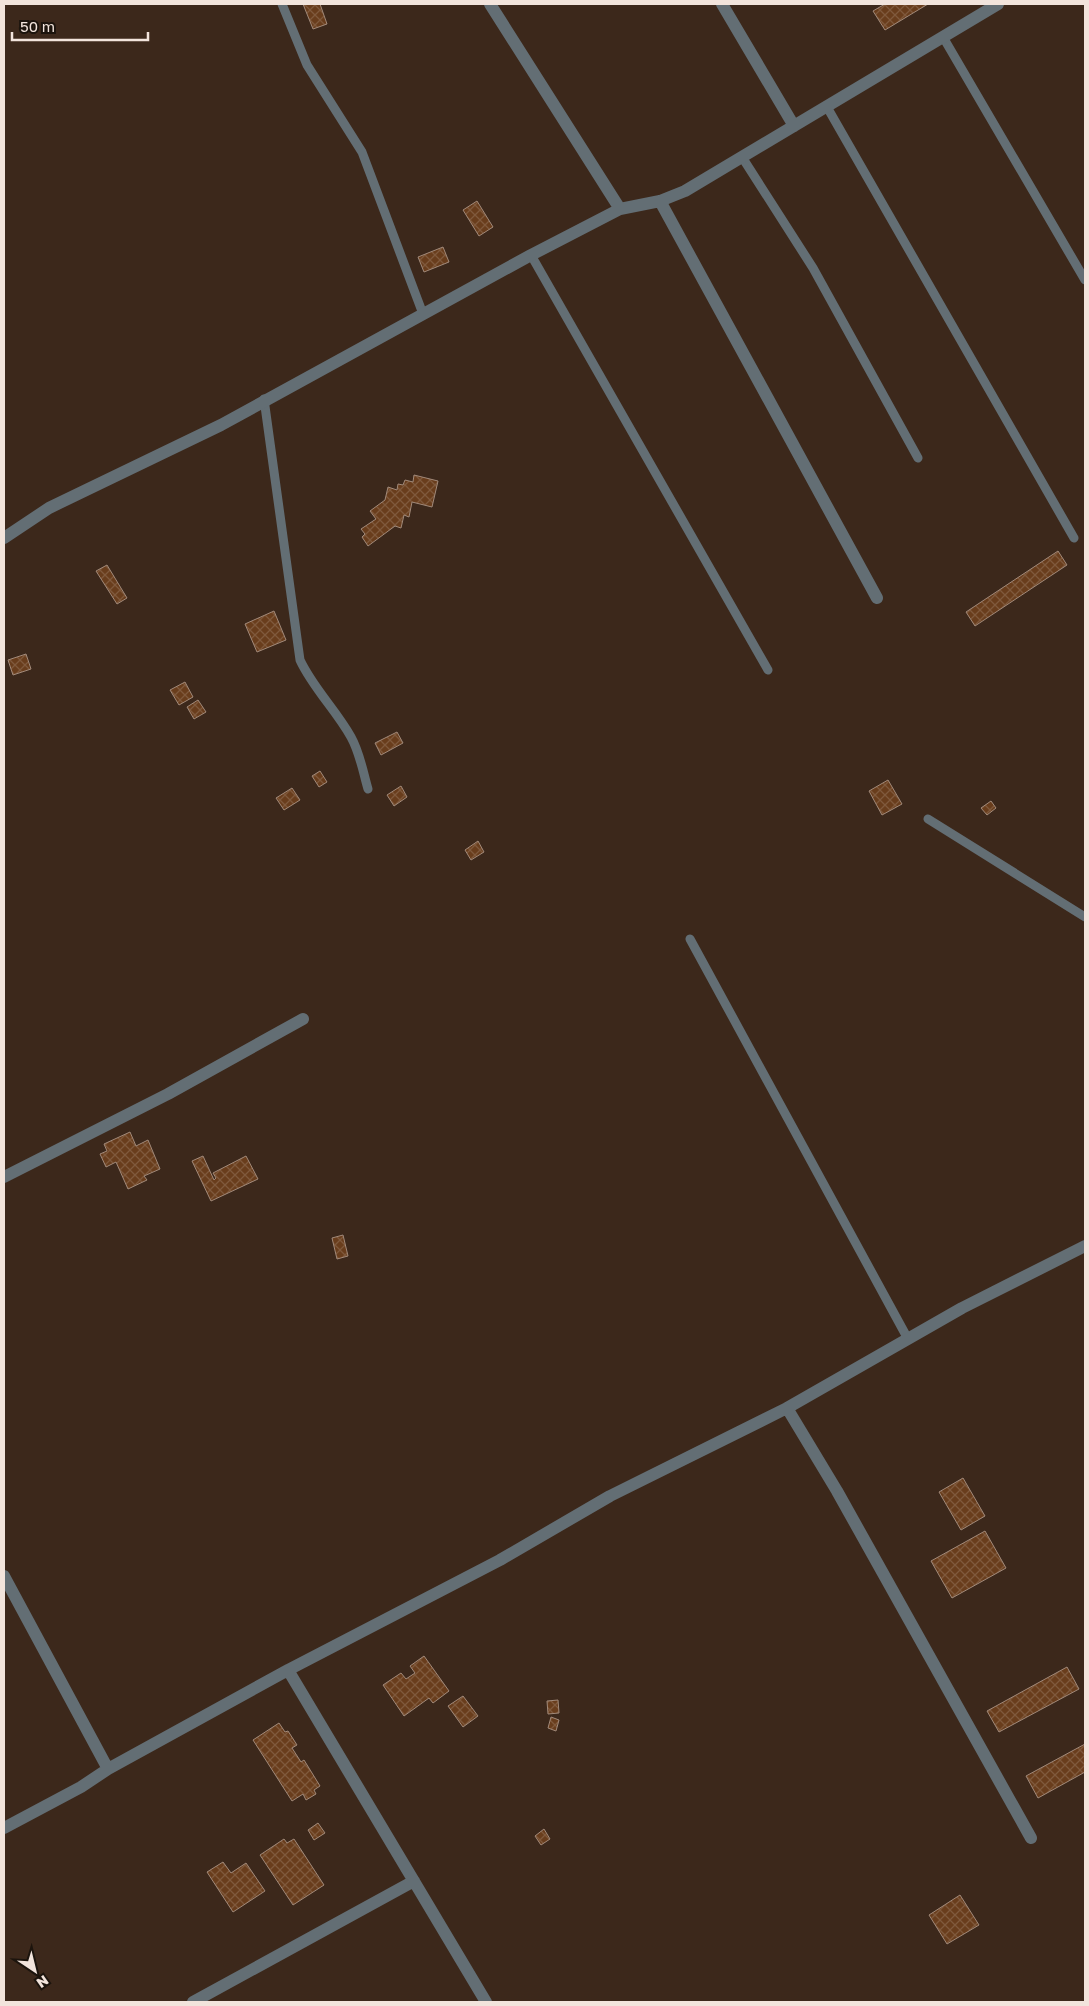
<svg xmlns="http://www.w3.org/2000/svg" width="1089" height="2006" viewBox="0 0 1089 2006" font-family="'Golos Text',sans-serif">
<style>
.building{fill:url(#building-cross-hatch);stroke:#a18979}
.lines{fill:none;stroke-linecap:round;stroke-linejoin:round}
.service{stroke:#636e74;stroke-width:9}
.minor{stroke:#636e74;stroke-width:12}
</style>
<defs>
<pattern id="building-cross-hatch" width="8" height="8" patternUnits="userSpaceOnUse" patternTransform="scale(1.25)"><rect width="8" height="8" fill="#693d1c"/><path d="M0 0l8 8M0 8l8-8" fill="none" stroke="#7f593c"/></pattern>
</defs>
<rect width="100%" height="100%" fill="#3c281b"/>
<path class="building" d="M303 4H320L327 24 313 29Z
M885 4H928L885 30 873 11Z
M477 201 493 227 479 236 463 210Z
M443 247 449 262 424 272 418 257Z
M414 475 438 481 432 507 412 502 409 517 404 515 401 528 395 526 368 546 362 537 365 534 361 529 376 519 370 511 385 500 388 487 397 490 398 484 403 485 405 480 413 482Z
M1058 551 1067 565 975 626 966 612Z
M107 565 127 598 117 604 96 571Z
M274 611 286 640 257 652 245 624Z
M26 654 31 669 13 675 8 660Z
M185 682 193 697 179 705 170 690Z
M198 700 206 712 194 719 187 707Z
M397 732 403 743 381 755 375 743Z
M320 771 327 782 319 787 312 776Z
M888 780 902 804 882 815 869 791Z
M401 786 407 797 394 806 387 795Z
M292 788 300 800 284 810 276 798Z
M991 801 996 808 987 815 981 808Z
M478 841 484 852 471 860 465 850Z
M130 1132 136 1146 148 1140 160 1169 144 1176 147 1180 128 1189 116 1162 106 1167 100 1154 107 1151 104 1144Z
M203 1156 214 1180 216 1178 213 1173 246 1156 258 1179 211 1201 192 1161Z
M343 1235 348 1256 337 1259 332 1238Z
M963 1478 985 1516 961 1530 939 1492Z
M985 1531 1006 1568 952 1598 931 1561Z
M424 1656 449 1691 433 1703 429 1698 404 1716 383 1685 401 1673 406 1679 415 1673 410 1666Z
M1067 1667 1079 1689 999 1732 987 1711Z
M463 1696 478 1716 463 1727 448 1706Z
M558 1700 559 1713 548 1714 547 1701Z
M551 1717 559 1720 556 1731 548 1728Z
M279 1723 285 1732 288 1731 297 1745 292 1748 301 1762 304 1760 320 1786 314 1790 316 1794 306 1800 303 1794 292 1801 253 1740Z
M1085 1744V1772L1038 1798 1026 1776Z
M318 1823 325 1833 314 1840 308 1830Z
M544 1829 550 1839 541 1845 535 1836Z
M284 1839 287 1843 294 1839 324 1885 293 1905 260 1855Z
M223 1862 231 1873 246 1863 265 1891 233 1912 207 1872Z
M960 1895 979 1925 947 1944 929 1915Z"/>
<g class="lines">
<path class="service" d="M282 4 307 65 362 152 423 314
M943 37 1085 280
M827 107 1074 538
M742 157 813 268 918 458
M531 255 768 670
M264 399 300 660C313 688 336 710 351 737 360 753 363 772 368 789
M928 819 1085 917
M690 939 908 1339"/>
<path class="minor" d="M490 4 620 209
M722 4 794 126
M660 201 877 598
M4 538 49 508 221 425 531 255 620 209 660 201 685 191 998 4
M4 1177 168 1094 303 1019
M787 1408 837 1491 1031 1838
M4 1576 108 1769
M288 1670 486 2002
M4 1828 81 1787 108 1769 288 1670 500 1560 610 1496 787 1408 962 1308 1085 1246
M193 2002 414 1881"/>
</g>
<rect width="1089" height="2006" fill="none" stroke="#f2e4dc" stroke-width="10"/>
<g transform="translate(35 1971) rotate(145)" stroke="#1c140d" stroke-width="4" paint-order="stroke">
<path d="M0-4L9 19L0 12L-9 19Z" fill="#f2e4dc"/>
<text y="-8" font-size="14" font-weight="bold" text-anchor="middle" fill="#f2e4dc">N</text>
</g>
<path d="M12 32v8h136v-8" fill="none" stroke="#f2e4dc" stroke-width="2.5"/>
<text x="20" y="32" font-size="15" fill="#f2e4dc" stroke="#1c140d" stroke-width="4" paint-order="stroke">50 m</text>
</svg>
